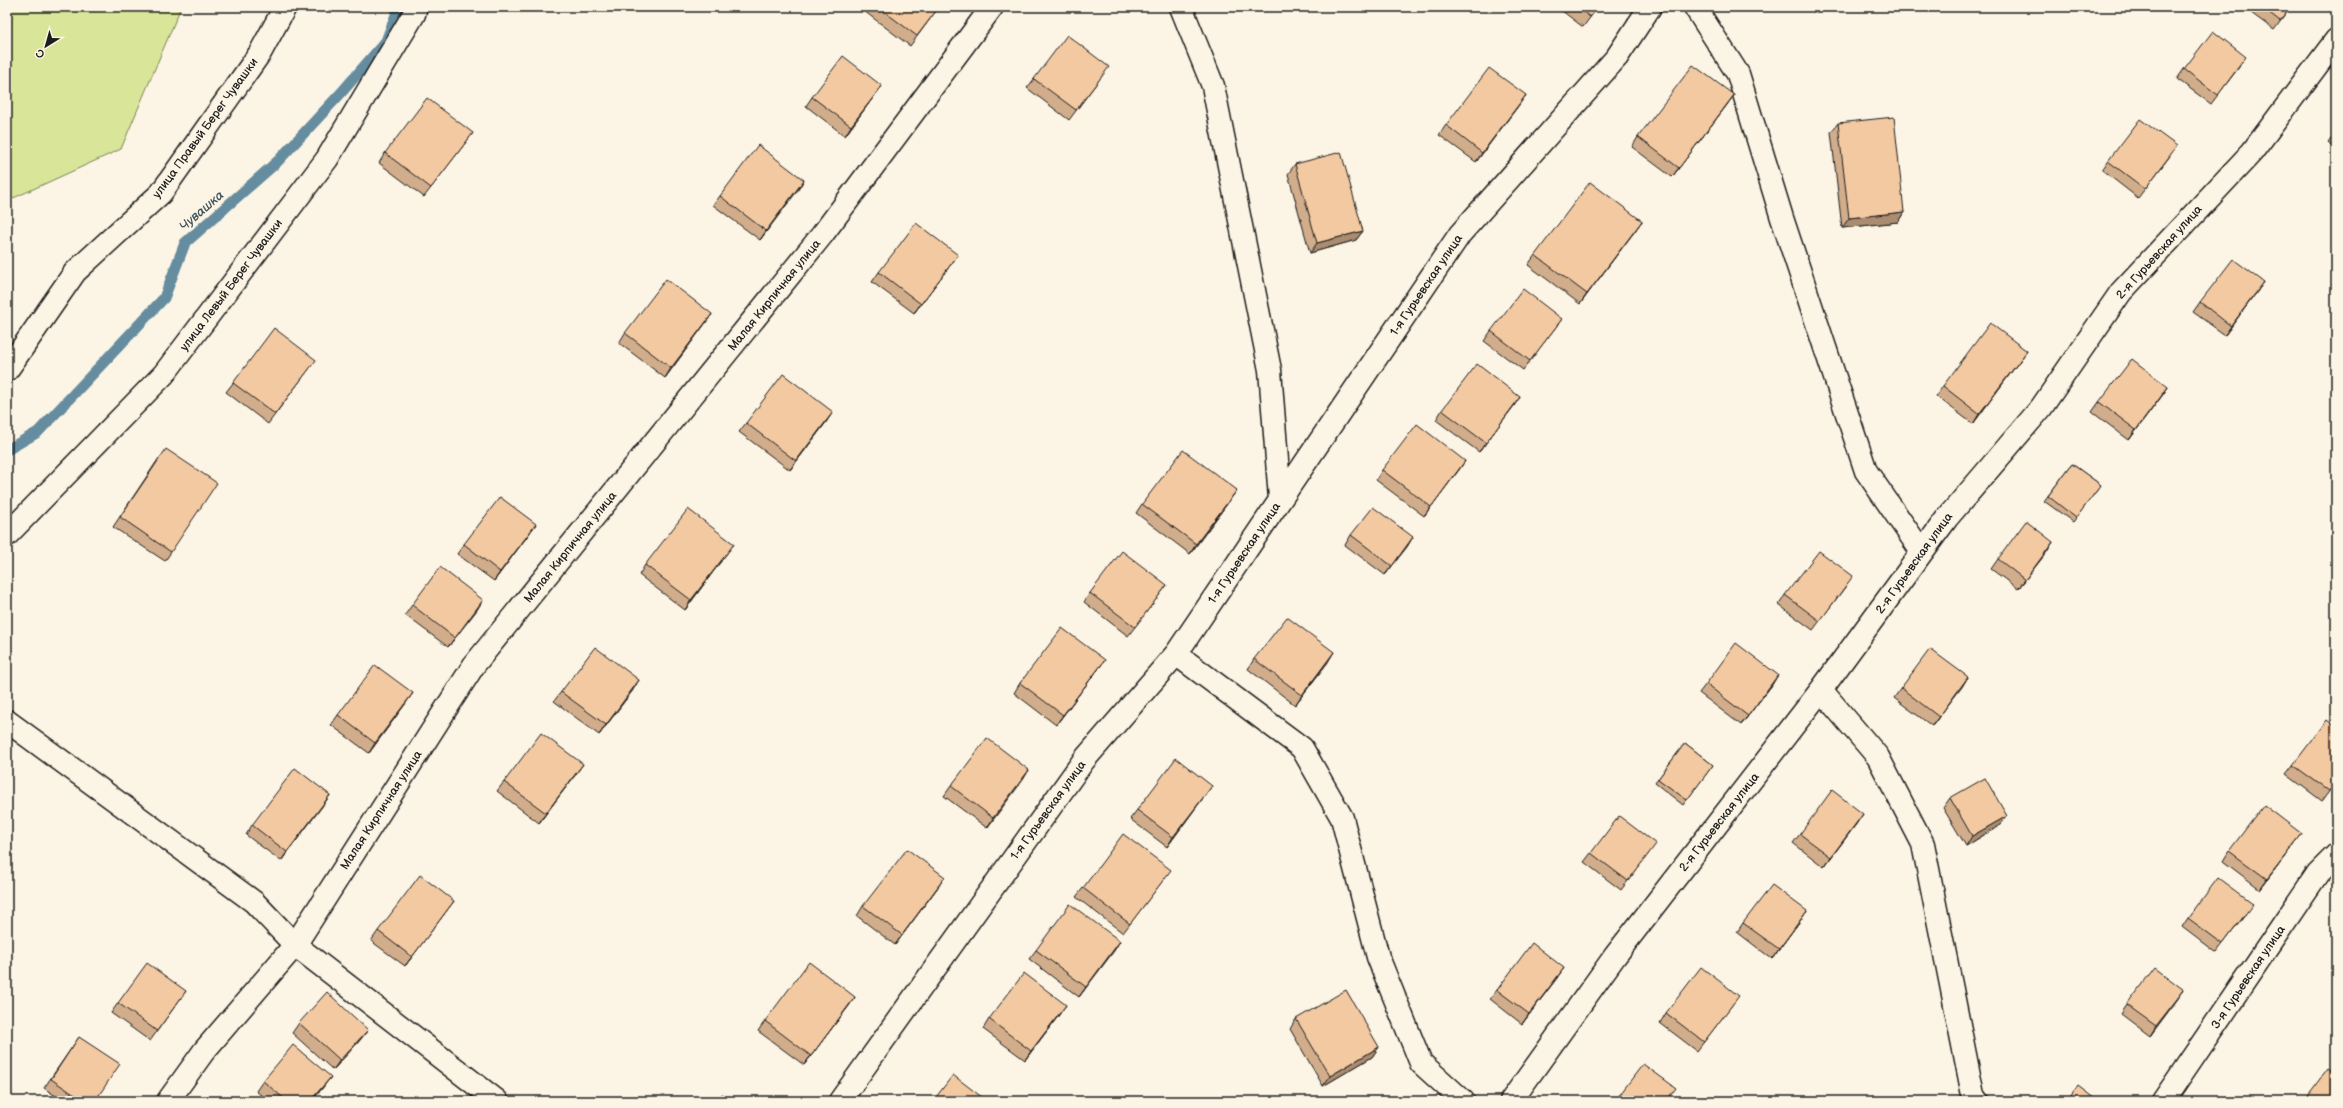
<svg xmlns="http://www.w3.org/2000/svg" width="2343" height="1108" viewBox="0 0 2343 1108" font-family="'Balsamiq Sans',sans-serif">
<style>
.green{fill:#d9e598;stroke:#7a805a}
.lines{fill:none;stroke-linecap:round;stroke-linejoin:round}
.stream{stroke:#658c9f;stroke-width:11}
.minor-casing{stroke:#1c1c1c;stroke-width:25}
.minor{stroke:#fcf5e5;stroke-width:22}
.wall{fill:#d1ad8b;stroke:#1c1c1c}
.shaded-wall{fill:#aa8d71;stroke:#1c1c1c}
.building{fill:#f3c9a2;stroke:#1c1c1c}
.labels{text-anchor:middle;stroke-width:4;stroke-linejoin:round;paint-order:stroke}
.street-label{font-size:12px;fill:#1c1c1c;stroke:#fcf5e5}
.water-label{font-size:13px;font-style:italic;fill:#40545e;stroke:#fcf5e5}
</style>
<rect width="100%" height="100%" fill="#fcf5e5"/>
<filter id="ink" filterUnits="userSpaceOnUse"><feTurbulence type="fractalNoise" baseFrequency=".025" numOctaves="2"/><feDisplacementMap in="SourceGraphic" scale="8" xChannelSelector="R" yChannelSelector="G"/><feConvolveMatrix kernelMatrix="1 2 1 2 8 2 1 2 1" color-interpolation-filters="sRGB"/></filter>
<g filter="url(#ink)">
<path class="green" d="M7 7H181L121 149 7 201Z"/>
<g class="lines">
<path class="stream" d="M7 450 38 432 164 298 185 243 278 161 341 93 386 41 399 7"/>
<defs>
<path id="minor" d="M1181 7 1213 86 1270 370 1280 499
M1695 7 1738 74 1782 218 1866 471 1922 552
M7 370 75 272 161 193 260 53 285 7
M7 535 164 374 327 159 414 14 416 7
M1176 654 1302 748 1342 818 1378 957 1421 1063 1463 1101
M1821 690 1878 757 1923 844 1973 1095 1977 1101
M7 721 254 902 295 945 497 1101
M168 1101 204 1051 295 945 474 665 822 235 992 7
M840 1101 1084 760 1176 654 1460 234 1617 57 1650 7
M1511 1101 1615 956 1821 690 1947 518 2041 408 2121 292 2252 152 2336 40
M2163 1101 2318 873 2336 855"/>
</defs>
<use href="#minor" class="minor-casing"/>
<use href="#minor" class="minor"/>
</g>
<path class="wall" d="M867 7H939L910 46 864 11Z
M1557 7H1598L1583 27Z
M2243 7H2291L2274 30Z
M2240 66 2211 104 2177 79 2184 69Z
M1102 76 1069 120 1027 88 1034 79Z
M875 95 845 136 806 106 812 97Z
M1526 95 1476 162 1439 135 1446 125Z
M1734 95 1672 177 1632 147 1638 137Z
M1838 123 1904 212 1898 222 1842 228 1831 132Z
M2336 132V151L2328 143Z
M473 133 424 197 379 163 385 153Z
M2170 156 2138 198 2102 170 2108 161Z
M1295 164 1363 231 1356 240 1310 253 1288 174Z
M804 180 760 240 713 205 720 196Z
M1642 221 1580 304 1528 265 1535 255Z
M958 255 914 313 872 282 879 272Z
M2264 282 2225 335 2193 312 2200 302Z
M712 314 665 378 619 343 625 333Z
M1562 319 1523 370 1484 341 1491 331Z
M2027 351 1973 424 1936 396 1943 386Z
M309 369 268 424 226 392 233 383Z
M2168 387 2129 440 2092 412 2099 402Z
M1520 397 1479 452 1436 420 1442 410Z
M827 421 790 470 739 432 746 423Z
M159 458 171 552 165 561 113 527Z
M1465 461 1424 516 1376 480 1382 470Z
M2072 464 2101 485 2073 522 2044 501Z
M1230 500 1190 554 1136 513 1142 504Z
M529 534 494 581 457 554 464 544Z
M1351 535 1413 537 1385 575 1345 545Z
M2053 542 2018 589 1991 569 1998 559Z
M727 553 685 610 639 575 645 565Z
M1167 585 1128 636 1084 602 1090 593Z
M1846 586 1813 630 1779 605 1785 595Z
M483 600 448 647 405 615 412 605Z
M1254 659 1328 662 1295 705 1248 669Z
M1105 660 1056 725 1014 693 1020 683Z
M1968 677 1932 726 1894 698 1901 688Z
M1706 684 1772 685 1741 725 1699 693Z
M633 690 599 735 554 701 561 692Z
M406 703 369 753 331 725 338 715Z
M1685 743 1713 765 1683 805 1655 783Z
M2293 765 2336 782 2322 801 2286 774Z
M1029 770 987 828 944 796 951 786Z
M576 774 539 823 497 791 504 782Z
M1212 786 1167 847 1130 819 1137 810Z
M330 795 281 861 246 835 252 825Z
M1950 798 2000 825 1966 846 1943 808Z
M1857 823 1824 867 1793 843 1800 834Z
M2295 843 2260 889 2223 861 2229 851Z
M1591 853H1649L1621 890 1584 862Z
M1164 879 1123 933 1076 897 1083 888Z
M938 887 895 945 857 916 863 906Z
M447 910 405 966 371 941 378 931Z
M1807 911 1772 959 1737 932 1743 923Z
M2246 914 2216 953 2182 927 2188 918Z
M1120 941 1079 997 1029 959 1036 950Z
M1557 978 1522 1024 1490 999 1497 990Z
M2184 990 2150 1036 2121 1014 2127 1005Z
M186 991 150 1041 111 1013 118 1003Z
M855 997 804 1065 758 1031 765 1021Z
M1732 1005 1697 1051 1660 1023 1666 1013Z
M1059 1015 1025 1060 983 1029 989 1019Z
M1296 1019 1379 1047 1372 1057 1323 1086 1290 1029Z
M299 1023 361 1039 333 1070 292 1033Z
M79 1037 95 1101H63L44 1088Z
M263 1081 324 1086 312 1101H268L256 1091Z"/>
<path class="shaded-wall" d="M882 86 875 95 845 136 851 126Z
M1526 95 1519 105 1476 162 1482 153Z
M1734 95 1727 105 1672 177 1679 168Z
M804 180 798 190 760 240 766 231Z
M1904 212 1898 222 1842 228 1849 218Z
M1642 221 1635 231 1580 304 1587 294Z
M1363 231 1356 240 1310 253 1317 243Z
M958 255 951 264 914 313 921 304Z
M2264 282 2257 292 2225 335 2231 326Z
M712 314 705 324 665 378 671 368Z
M2027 351 2020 360 1973 424 1979 414Z
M2168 387 2162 396 2129 440 2136 430Z
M1520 397 1514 406 1479 452 1486 443Z
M833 412 827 421 790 470 796 461Z
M1465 461 1459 470 1424 516 1431 507Z
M1237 490 1230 500 1190 554 1196 544Z
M536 524 529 534 494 581 500 572Z
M1413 537 1407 547 1385 575 1392 566Z
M2053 542 2047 552 2018 589 2025 580Z
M734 544 727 553 685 610 691 600Z
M483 600 477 610 448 647 455 638Z
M1334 652 1328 662 1295 705 1302 695Z
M1105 660 1098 669 1056 725 1063 715Z
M1778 675 1772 685 1741 725 1748 716Z
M1968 677 1962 687 1932 726 1939 717Z
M639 680 633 690 599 735 606 725Z
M413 693 406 703 369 753 375 743Z
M583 764 576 774 539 823 546 813Z
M1029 770 1023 780 987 828 993 818Z
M1212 786 1205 795 1167 847 1173 837Z
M330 795 324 804 281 861 287 852Z
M1863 814 1857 823 1824 867 1831 857Z
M2007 816 2000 825 1966 846 1972 836Z
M2302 834 2295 843 2260 889 2267 879Z
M945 877 938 887 895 945 902 935Z
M454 901 447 910 405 966 412 957Z
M1807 911 1800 921 1772 959 1779 949Z
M1120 941 1114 951 1079 997 1086 987Z
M1564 968 1557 978 1522 1024 1529 1014Z
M2184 990 2177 1000 2150 1036 2156 1026Z
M855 997 849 1006 804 1065 811 1056Z
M1066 1005 1059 1015 1025 1060 1031 1051Z
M368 1030 361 1039 333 1070 340 1060Z
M1379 1047 1372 1057 1323 1086 1330 1076Z
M331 1077 324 1086 312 1101H310Z"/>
<path class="building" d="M878 7H939L917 36Z
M1577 7H1598L1590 17Z
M2262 7H2291L2280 21Z
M2213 31 2246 57 2218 95 2184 69Z
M1067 35 1109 67 1076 110 1034 79Z
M843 56 882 86 851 126 812 97Z
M1693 65 1734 95 1679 168 1638 137Z
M1489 68 1526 95 1482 153 1446 125Z
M427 98 473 133 431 188 385 153Z
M1894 117 1904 212 1849 218 1838 123Z
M2140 119 2177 146 2145 189 2108 161Z
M758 145 804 180 766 231 720 196Z
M1341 152 1363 231 1317 243 1295 164Z
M1590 182 1642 221 1587 294 1535 255Z
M916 223 958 255 921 304 879 272Z
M2233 259 2264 282 2231 326 2200 302Z
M666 279 712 314 671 368 625 333Z
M1523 289 1562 319 1530 361 1491 331Z
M1990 323 2027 351 1979 414 1943 386Z
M274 328 316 360 275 414 233 383Z
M2132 359 2168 387 2136 430 2099 402Z
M1477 364 1520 397 1486 443 1442 410Z
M783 374 833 412 796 461 746 423Z
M1417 424 1465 461 1431 507 1382 470Z
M166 449 217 483 171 552 120 517Z
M1183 450 1237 490 1196 544 1142 504Z
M2072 464 2101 485 2076 518 2048 496Z
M500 497 536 524 500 572 464 544Z
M1373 507 1413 537 1392 566 1351 535Z
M688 509 734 544 691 600 645 565Z
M2026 521 2053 542 2025 580 1998 559Z
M1122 551 1167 585 1135 627 1090 593Z
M1819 551 1853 576 1820 621 1785 595Z
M440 567 483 600 455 638 412 605Z
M1287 617 1334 652 1302 695 1254 659Z
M1062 628 1105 660 1063 715 1020 683Z
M1736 643 1778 675 1748 716 1706 684Z
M595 647 639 680 606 725 561 692Z
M1930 649 1968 677 1939 717 1901 688Z
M375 665 413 693 375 743 338 715Z
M2327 720 2336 727V782L2329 791 2293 765Z
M541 733 583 764 546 813 504 782Z
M987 738 1029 770 993 818 951 786Z
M1685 743 1713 765 1687 800 1658 779Z
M1176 758 1212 786 1173 837 1137 810Z
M295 768 330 795 287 852 252 825Z
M1985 778 2007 816 1972 836 1950 798Z
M1832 790 1863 814 1831 857 1800 834Z
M2264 805 2302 834 2267 879 2229 851Z
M1619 816 1656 844 1628 881 1591 853Z
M1123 834 1171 870 1130 924 1083 888Z
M907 849 945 877 902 935 863 906Z
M420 875 454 901 412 957 378 931Z
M2218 878 2253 904 2223 944 2188 918Z
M1772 885 1807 911 1779 949 1743 923Z
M1070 904 1120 941 1086 987 1036 950Z
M1532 943 1564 968 1529 1014 1497 990Z
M809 962 855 997 811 1056 765 1021Z
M147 963 186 991 157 1031 118 1003Z
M1701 967 1739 996 1704 1042 1666 1013Z
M2155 968 2184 990 2156 1026 2127 1005Z
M1024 973 1066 1005 1031 1051 989 1019Z
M1346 990 1379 1047 1330 1076 1296 1019Z
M327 992 368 1030 340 1060 299 1023Z
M79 1037 120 1064 95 1101H84L51 1079Z
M293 1045 331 1077 310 1101H287L263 1081Z
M1643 1064 1676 1088 1666 1101H1615Z
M2329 1067 2336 1072V1101H2305L2304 1100Z
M953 1075 987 1101H933Z
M2079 1085 2100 1101H2067Z
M722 1094 731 1101H716Z"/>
</g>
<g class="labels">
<g class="street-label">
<text transform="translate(205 128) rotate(-54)" y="4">улица Правый Берег Чувашки</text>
<text transform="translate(2159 252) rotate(-48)" y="4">2-я Гурьевская улица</text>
<text transform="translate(231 285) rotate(-53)" y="4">улица Левый Берег Чувашки</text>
<text transform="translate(1426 285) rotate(-56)" y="4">1-я Гурьевская улица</text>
<text transform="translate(774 295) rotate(-51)" y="4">Малая Кирпичная улица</text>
<text transform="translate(570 547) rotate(-51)" y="4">Малая Кирпичная улица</text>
<text transform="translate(1244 553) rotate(-56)" y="4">1-я Гурьевская улица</text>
<text transform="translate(1914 563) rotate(-54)" y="4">2-я Гурьевская улица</text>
<text transform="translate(381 810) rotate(-57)" y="4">Малая Кирпичная улица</text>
<text transform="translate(1048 810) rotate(-54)" y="4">1-я Гурьевская улица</text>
<text transform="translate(1719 822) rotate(-52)" y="4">2-я Гурьевская улица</text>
<text transform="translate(2248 977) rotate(-56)" y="4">3-я Гурьевская улица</text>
</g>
<g class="water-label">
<text transform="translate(201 210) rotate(-41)" y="5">Чувашка</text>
</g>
</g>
<rect width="2343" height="1108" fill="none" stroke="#fcf5e5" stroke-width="24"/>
<rect x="12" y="12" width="2319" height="1084" fill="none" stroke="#1c1c1c" stroke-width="1.5" filter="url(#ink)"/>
<g transform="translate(46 46) rotate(217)" stroke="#fcf5e5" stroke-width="3" paint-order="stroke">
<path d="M0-3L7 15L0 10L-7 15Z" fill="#1c1c1c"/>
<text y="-6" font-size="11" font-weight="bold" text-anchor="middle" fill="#1c1c1c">С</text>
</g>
</svg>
